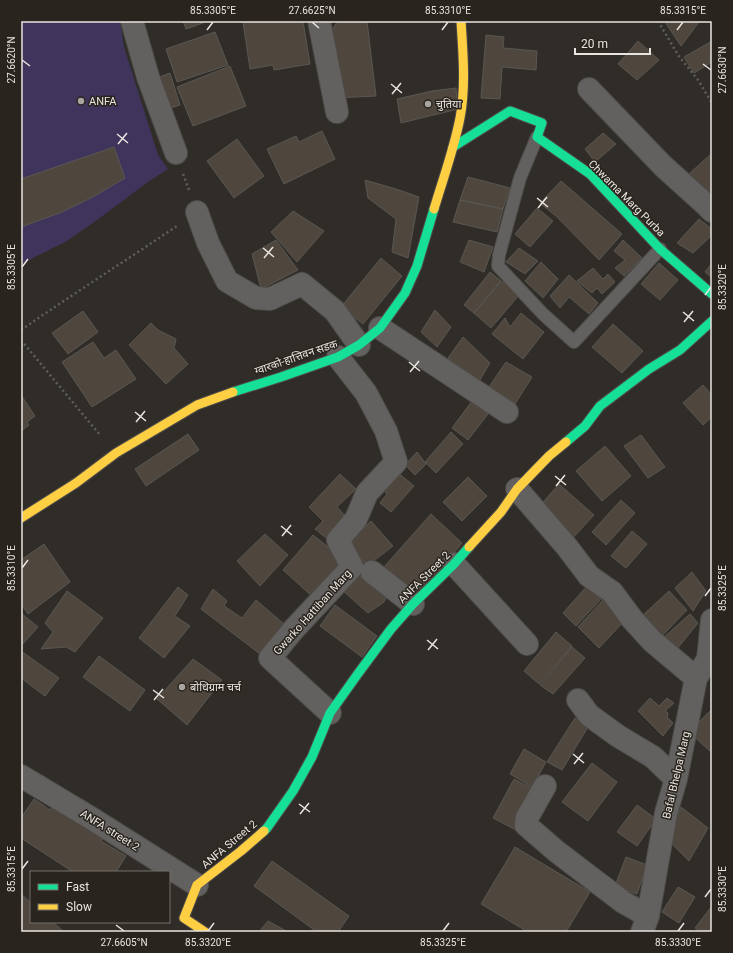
<svg xmlns="http://www.w3.org/2000/svg" width="733" height="953" viewBox="0 0 733 953" font-family="Roboto,'Noto Sans Devanagari',sans-serif">
<style>
.green{fill:#3f345b}
.building{fill:#4f473d;stroke:#595753}
.lines{fill:none;stroke-linecap:round;stroke-linejoin:round}
.lane-casing{stroke:#4e4b48;stroke-width:14}
.street-casing{stroke:#4e4b48;stroke-width:24}
.fast-casing{stroke:#4e4b48;stroke-width:11}
.slow-casing{stroke:#4e4b48;stroke-width:11}
.path{stroke:#605e5b;stroke-width:2.5;stroke-dasharray:2 3;stroke-linecap:butt}
.lane{stroke:#63615f;stroke-width:12}
.street{stroke:#63615f;stroke-width:22}
.fast{stroke:#16e098;stroke-width:9}
.slow{stroke:#ffcf43;stroke-width:9}
.ticks{fill:none;stroke:#e8e4df;stroke-width:1.5}
.poi-dot{fill:#a8a49f;stroke:#29241d;stroke-width:1.5}
.labels{text-anchor:middle;stroke-width:3;stroke-linejoin:round;paint-order:stroke}
.poi-label{font-size:11px;fill:#e8e4df;stroke:#29241d;text-anchor:start}
.street-label{font-size:11px;fill:#e8e4df;stroke:#29241d}
.neatline{fill:none;stroke:#e8e4df;stroke-width:1.5}
.ticks-label{font-size:10px;text-anchor:middle;fill:#e8e4df}
</style>
<rect width="100%" height="100%" fill="#302d29"/>
<path class="green" d="M21 21H120L124 47 158 155 168 169 145 184 97 220 67 241 21 264Z"/>
<path class="building" d="M183 21H202L203 23 186 29Z
M249 21H303L310 64 274 70 273 65 250 69 243 22Z
M338 21H367L376 96 336 98 327 37Z
M666 21H699V22L681 46 665 22Z
M215 32 228 65 177 82 166 49Z
M486 35 504 37 503 48 537 51 536 70 502 67 500 99 481 98Z
M638 41 659 60 637 80 618 64Z
M712 41V62L694 73 684 57Z
M230 66 246 106 193 126 177 87Z
M170 73 180 105 164 110 154 79Z
M456 88 458 109 401 123 397 99 432 91Z
M322 131 335 159 284 184 267 149 296 136 299 142Z
M603 133 616 144 595 162 585 149Z
M237 139 264 176 234 198 207 161Z
M114 147 125 178 93 197 62 212 21 227V179Z
M712 153V195L689 174Z
M468 177 510 188 503 209 460 200Z
M365 180 396 189 419 197 408 258 392 252 396 219 368 198Z
M561 181 622 234 599 260 557 217 540 203Z
M460 200 503 209 497 232 453 222Z
M537 208 553 221 530 247 515 234Z
M293 211 324 231 297 262 271 232Z
M699 219 712 229V235L693 253 677 243Z
M276 240 298 270 261 289 252 254Z
M469 240 493 247 484 272 460 262Z
M623 240 642 258 624 276 615 268 625 260 614 251Z
M519 248 538 261 525 274 506 262Z
M381 258 402 276 363 324 341 307Z
M541 262 558 279 543 298 525 281Z
M659 263 678 280 660 300 641 284Z
M712 263V278L705 272Z
M593 268 603 279 608 274 615 282 602 294 597 288 592 293 577 281Z
M490 272 501 281 474 313 464 305Z
M569 275 598 303 589 314 569 297 560 308 550 296Z
M501 281 520 294 491 328 474 313Z
M435 310 451 327 437 347 421 332Z
M83 311 98 332 68 354 52 333Z
M521 313 544 332 523 359 492 334 505 318 510 327Z
M151 323 158 330 176 339 174 348 188 364 166 384 129 345Z
M613 324 643 351 622 373 592 347Z
M463 337 490 363 478 383 448 358Z
M93 342 104 358 116 350 136 379 92 407 62 362Z
M506 362 532 377 515 404 489 387Z
M703 385 712 395V417L703 425 683 403Z
M21 395 35 416 27 422 29 425 21 431Z
M472 401 488 414 468 440 452 428Z
M451 432 463 444 436 473 425 462Z
M188 434 199 450 146 486 135 469Z
M641 435 665 467 648 478 624 446Z
M605 446 631 476 602 501 576 471Z
M417 452 426 464 415 475 405 465Z
M396 471 414 486 391 512 380 503 387 494 379 485Z
M340 474 356 489 337 507 347 518 329 540 315 529 323 521 309 507Z
M468 477 487 496 462 521 443 502Z
M559 484 594 515 571 540 537 509Z
M621 500 635 513 606 545 592 532Z
M431 514 462 543 417 598 384 567Z
M371 521 393 546 367 566 349 543Z
M632 531 647 544 626 568 611 556Z
M265 534 288 555 260 586 237 561Z
M313 535 343 559 313 597 283 570Z
M44 544 70 582 28 614 21 604V560Z
M355 572 374 588 379 584 389 591 384 602 368 613 342 590Z
M692 572 706 591 693 611 675 588Z
M588 585 602 598 576 626 563 613Z
M178 587 188 595 175 616 190 626 164 658 139 638Z
M213 589 227 601 224 606 242 618 256 600 284 624 264 657 201 609Z
M67 591 103 618 75 652 66 647 41 649 53 632 45 623Z
M669 591 687 610 662 636 643 615Z
M603 600 625 620 599 648 578 627Z
M335 605 377 636 362 657 320 626Z
M21 613 38 627 21 646Z
M690 614 698 623 677 649 663 638Z
M556 632 572 646 539 684 524 671Z
M572 647 585 658 553 694 540 685Z
M21 651 59 678 45 696 21 678Z
M99 656 145 690 130 711 83 677Z
M193 659 222 680 187 725 157 699Z
M650 698 659 706 667 698 674 703 665 711 668 713 667 717 673 723 663 736 638 711Z
M712 709V753L689 732Z
M575 718 588 727 562 770 547 762Z
M524 749 546 762 532 787 510 774Z
M592 763 617 782 588 821 562 802Z
M514 779 537 791 516 830 493 818Z
M34 799 50 810 55 802 105 835 101 841 126 856 116 872H73L21 838V818Z
M637 805 656 819 637 846 617 832Z
M681 807 708 828 689 861 668 840Z
M515 847 590 892 566 932H528L481 904Z
M626 857 647 865 637 894 615 886Z
M272 861 349 916 338 932H317L254 886Z
M678 887 695 897 679 923 662 912Z
M21 894 31 903V922H53L64 932H21Z
M712 906V932H701L695 928Z
M268 921 288 932H259Z"/>
<g class="lines">
<defs>
<path id="lane" d="M537 137 520 178 499 255 498 266 543 314 574 342 660 249"/>
<path id="street" d="M132 21 148 77 176 153
M319 21 337 112
M589 89 663 166 704 203 712 211
M197 212 208 243 227 281 256 298 270 299 302 284 335 311 359 345
M380 328 507 412
M517 489 567 547 589 576 612 592 632 619 652 641 696 678
M454 564 527 644
M372 572 413 604
M578 700 589 715 618 736 653 757 676 779
M330 713 270 658 294 629 352 567 338 540 356 519 367 493 396 462 386 431 366 393 338 357
M21 776 91 818 197 885
M545 786 527 818 526 825 556 851 623 902 648 916
M642 932 648 916 666 813 676 779 696 678 708 659 712 620"/>
<path id="fast" d="M453 147 510 111 542 123 537 137 590 174 660 249 712 294
M233 392 281 377 338 357 359 345 380 328 405 293 417 266 434 209
M566 442 585 426 600 406 649 369 680 350 712 321
M264 831 267 828 293 791 312 757 330 713 357 675 391 629 413 604 454 564 469 547"/>
<path id="slow" d="M434 209C443 179 454 149 460 118 466 87 463 53 461 21
M21 518 76 483 116 453 197 405 233 392
M469 547 501 512 517 489 549 456 566 442
M205 932 184 918 197 885 241 851 264 831"/>
</defs>
<use href="#lane" class="lane-casing"/>
<use href="#street" class="street-casing"/>
<use href="#fast" class="fast-casing"/>
<use href="#slow" class="slow-casing"/>
<path class="path" d="M658 21 678 55 698 80 712 103
M183 174 189 190
M21 330C73 294 125 261 177 226
M21 340 100 435"/>
<use href="#lane" class="lane"/>
<use href="#street" class="street"/>
<use href="#fast" class="fast"/>
<use href="#slow" class="slow"/>
</g>
<path class="ticks" d="M312 22 319 28M207 30 213 22M442 30 448 22M677 30 683 22M22 60 30 66M703 64 711 70M391 84 402 93M392 94 401 83M117 134 128 143M118 144 127 133M537 198 548 207M538 208 547 197M263 248 274 257M264 258 273 247M22 267 28 259M705 295 711 287M683 312 694 321M684 322 693 311M409 362 420 371M410 372 419 361M135 412 146 421M136 422 145 411M555 476 566 485M556 486 565 475M281 526 292 535M282 536 291 525M22 568 28 560M705 596 711 588M427 640 438 649M428 650 437 639M153 690 164 698M154 700 163 689M573 754 584 763M574 764 583 753M299 804 310 812M300 814 309 803M22 869 28 861M705 897 711 889M116 925 124 931M208 931 214 923M443 931 449 923M678 931 684 923"/>
<g class="poi-dot">
<circle cx="81" cy="101" r="4"/>
<circle cx="428" cy="104" r="4"/>
<circle cx="182" cy="687" r="4"/>
</g>
<g class="labels">
<g class="poi-label">
<text x="89" y="105">ANFA</text>
<text x="436" y="108">चुतिया</text>
<text x="190" y="691">बोधिग्राम चर्च</text>
</g>
<g class="street-label">
<text transform="translate(627 198) rotate(45)" y="4">Chwama Marg Purba</text>
<text transform="translate(296 357) rotate(-19)" y="4">ग्वारको-हात्तिवन सडक</text>
<text transform="translate(424 577) rotate(-45)" y="4">ANFA Street 2</text>
<text transform="translate(312 612) rotate(-48)" y="4">Gwarko Hattiban Marg</text>
<text transform="translate(676 775) rotate(-77)" y="4">Bafal Bhelpa Marg</text>
<text transform="translate(110 830) rotate(32)" y="4">ANFA street 2</text>
<text transform="translate(229 844) rotate(-40)" y="4">ANFA Street 2</text>
</g>
</g>
<rect width="733" height="953" fill="none" stroke="#29241d" stroke-width="44"/>
<rect x="30" y="871" width="140" height="52" fill="#29241d" stroke="#75716b"/>
<rect x="38" y="884" width="20" height="6" fill="#16e098" stroke="#75716b"/>
<text x="66" y="891" font-size="12" fill="#e8e4df">Fast</text>
<rect x="38" y="904" width="20" height="6" fill="#ffcf43" stroke="#75716b"/>
<text x="66" y="911" font-size="12" fill="#e8e4df">Slow</text>
<path d="M575 48v6h75v-6" fill="none" stroke="#e8e4df" stroke-width="2"/>
<text x="581" y="48" font-size="12" fill="#e8e4df" stroke="#29241d" stroke-width="3" paint-order="stroke">20 m</text>
<rect x="22" y="22" width="689" height="909" class="neatline"/>
<g class="ticks-label">
<text x="213" y="14">85.3305°E</text>
<text x="312" y="14">27.6625°N</text>
<text x="448" y="14">85.3310°E</text>
<text x="683" y="14">85.3315°E</text>
<text transform="translate(11 60) rotate(-90)" y="4">27.6620°N</text>
<text transform="translate(722 70) rotate(-90)" y="4">27.6630°N</text>
<text transform="translate(11 267) rotate(-90)" y="4">85.3305°E</text>
<text transform="translate(722 287) rotate(-90)" y="4">85.3320°E</text>
<text transform="translate(11 568) rotate(-90)" y="4">85.3310°E</text>
<text transform="translate(722 588) rotate(-90)" y="4">85.3325°E</text>
<text transform="translate(11 869) rotate(-90)" y="4">85.3315°E</text>
<text transform="translate(722 889) rotate(-90)" y="4">85.3330°E</text>
<text x="124" y="946">27.6605°N</text>
<text x="208" y="946">85.3320°E</text>
<text x="443" y="946">85.3325°E</text>
<text x="678" y="946">85.3330°E</text>
</g>
</svg>
